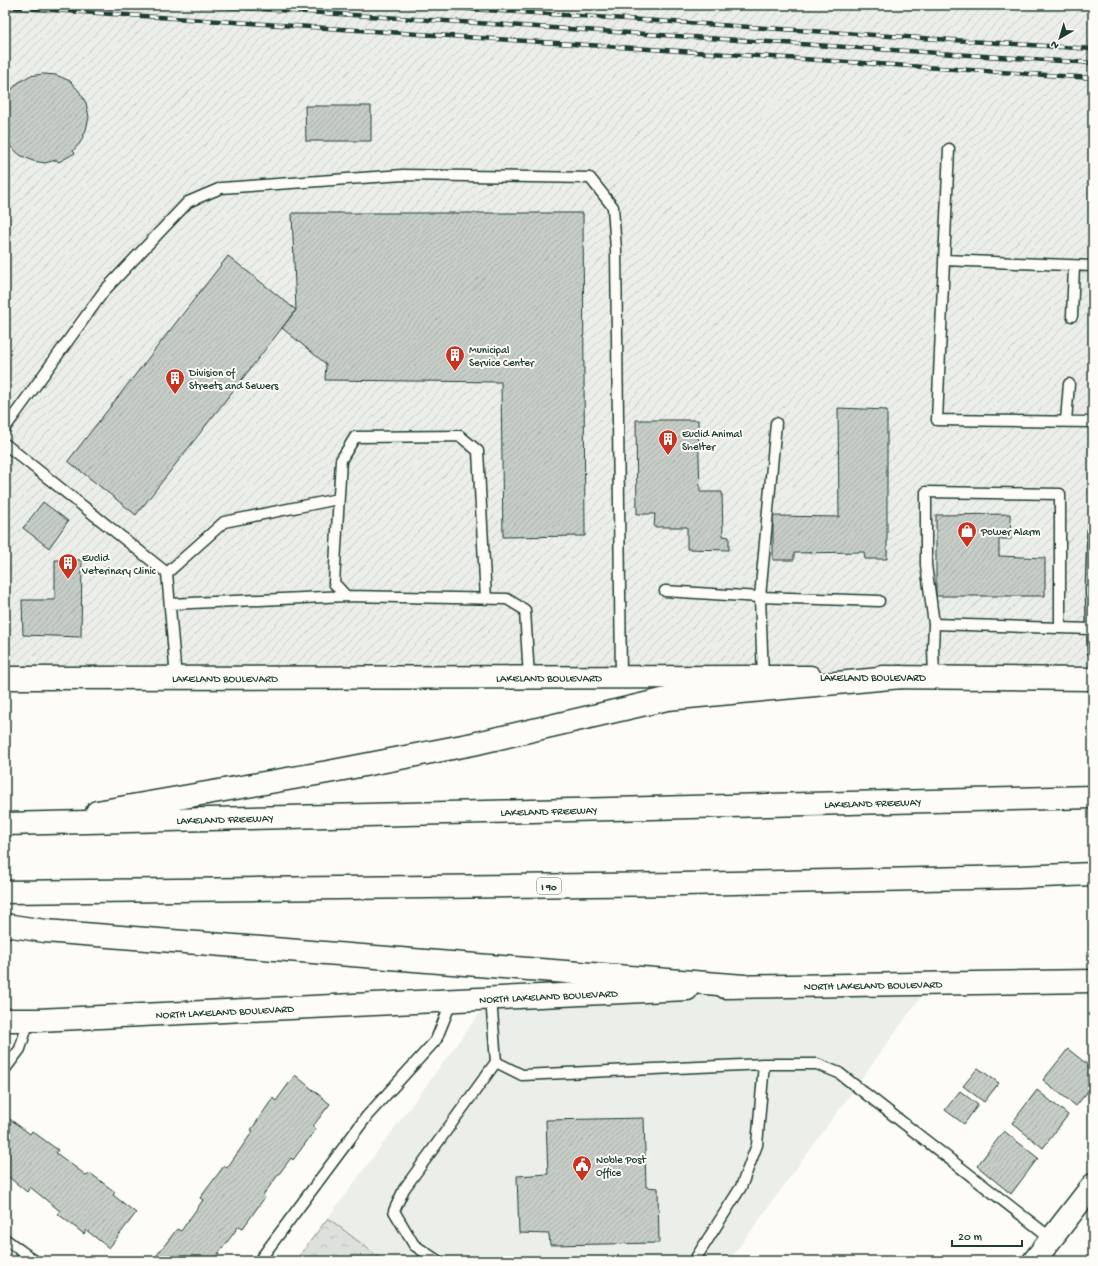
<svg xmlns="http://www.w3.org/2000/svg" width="1098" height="1266" viewBox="0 0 1098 1266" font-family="'Gochi Hand',sans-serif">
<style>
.built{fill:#eceee9}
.industrial{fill:url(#industrial-furrows)}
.forest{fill:url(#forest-crowns);stroke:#7e8e88}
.building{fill:url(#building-hatch);stroke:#1f3d34}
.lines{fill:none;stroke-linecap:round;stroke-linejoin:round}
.lane-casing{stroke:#1f3d34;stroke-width:13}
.secondary-casing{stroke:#1f3d34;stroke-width:25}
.highway-casing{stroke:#1f3d34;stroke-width:25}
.lane{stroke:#fdfcf7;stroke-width:10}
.secondary{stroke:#fdfcf7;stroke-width:22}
.highway{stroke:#fdfcf7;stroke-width:22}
.rail-casing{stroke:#1f3d34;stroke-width:4.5}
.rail{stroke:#fdfcf7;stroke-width:3;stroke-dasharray:9;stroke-linecap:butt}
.labels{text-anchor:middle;stroke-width:4;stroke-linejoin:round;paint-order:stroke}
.shield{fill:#fdfcf7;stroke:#62766e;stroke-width:1}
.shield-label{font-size:10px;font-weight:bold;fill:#1f3d34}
.poi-label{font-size:11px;fill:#1f3d34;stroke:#fdfcf7;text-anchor:start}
.street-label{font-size:11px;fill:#1f3d34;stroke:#fdfcf7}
</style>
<defs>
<pattern id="industrial-furrows" width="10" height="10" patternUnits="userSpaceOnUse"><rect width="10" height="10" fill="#eceee9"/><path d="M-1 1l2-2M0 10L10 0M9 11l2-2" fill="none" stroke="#cacdc8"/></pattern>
<pattern id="forest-crowns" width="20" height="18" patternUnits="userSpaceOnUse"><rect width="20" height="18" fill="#dde0db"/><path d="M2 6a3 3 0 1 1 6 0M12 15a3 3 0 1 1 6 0" fill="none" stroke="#bdc1bd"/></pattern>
<pattern id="building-hatch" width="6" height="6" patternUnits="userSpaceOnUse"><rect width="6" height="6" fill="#c6cdc7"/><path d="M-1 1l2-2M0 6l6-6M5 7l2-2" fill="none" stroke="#aab1ac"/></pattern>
</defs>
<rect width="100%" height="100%" fill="#fdfcf7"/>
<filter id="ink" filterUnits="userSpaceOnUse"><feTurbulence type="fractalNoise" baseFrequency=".025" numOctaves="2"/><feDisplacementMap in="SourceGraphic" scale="8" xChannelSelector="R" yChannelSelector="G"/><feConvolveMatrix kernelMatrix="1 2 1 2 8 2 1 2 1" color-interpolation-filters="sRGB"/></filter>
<g filter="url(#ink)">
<path class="built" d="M931 983 729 1261H384L328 1218 491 998Z"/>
<path class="industrial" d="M5 5H1093V679L5 678Z"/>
<path class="forest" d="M328 1218 384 1261H295Z"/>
<path class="building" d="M43 74 56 75 70 81 79 91 86 103 89 117 86 130 80 143 73 151 75 153 59 162 56 160 45 163 33 161 20 155 9 145 5 138V100L8 94 18 83 29 76Z
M305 106H371V141H306Z
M292 213H583L585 536 503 537 501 382 325 380 326 364 282 328 296 310Z
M228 256 296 310 136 515 68 461Z
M838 408 887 410V559H865L864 552 794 553V560H773V516L839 517Z
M636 420H698L700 492H722L723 536 729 537V550L687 549V527H654L655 514H637Z
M43 502 68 521 49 548 23 528Z
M1010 514 1011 539H999V556L1045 558V596H936V515Z
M55 560H82L81 637 23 635 22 600H55Z
M1068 1049 1093 1069V1085L1076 1106 1043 1080Z
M978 1068 999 1083 984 1102 963 1086Z
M295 1075 330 1104 313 1126 316 1129 293 1160 291 1158 263 1195 265 1197 243 1228 239 1226 213 1261H156L154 1259 177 1229 181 1231 203 1200 200 1198 224 1166 227 1168 253 1131 251 1130 273 1098 276 1101Z
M1037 1090 1068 1115 1043 1148 1012 1123Z
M960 1091 978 1105 964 1124 945 1110Z
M7 1117 30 1134 32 1131 58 1150 56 1153 87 1176 90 1173 115 1192 113 1195 136 1213 109 1248 86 1230 84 1234 58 1214 60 1211 30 1187 27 1192 5 1174V1119Z
M644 1118 646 1187 658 1188 659 1243 550 1245 549 1234 519 1233 517 1176 548 1174 546 1120Z
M1004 1131 1038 1158 1011 1194 977 1166Z"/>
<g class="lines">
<defs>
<path id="lane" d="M949 149 937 420 1093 422
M944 260 1093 266
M1072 316 1074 266
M1066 421 1069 384
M5 428 104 291 188 202 221 188 403 175 590 178 613 207 616 250 621 677
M5 444 167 573 176 678
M1093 527 1091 591 1093 651
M167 573 224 522 338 499
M665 591 760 597 776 423
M486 599 478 451 460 436 355 437 341 460 334 583 346 596 507 599 525 610 529 678
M170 604 346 596
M934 624 1092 629
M763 677 760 597 879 601
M934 677 933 648 934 624 926 565V492L1060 494V628
M496 1062 522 1075 764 1064H817L839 1073 1051 1238
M5 1069 20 1049 29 1020
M5 1239 35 1261
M259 1261 367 1116 436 1040 452 1000
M438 1261 414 1245 394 1211 404 1189 496 1062 491 998
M694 1261 741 1187 757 1145 764 1064"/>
<g id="secondary">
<path d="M882 677 1093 679"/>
<path id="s1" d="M5 678 810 677"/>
<path id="s2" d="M725 987 1093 981"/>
<path id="s3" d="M5 1020H38L687 989"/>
<path d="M1034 1261 1093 1185"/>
</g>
<g id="highway">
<path d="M97 812 328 772 473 744 667 699 901 677"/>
<path id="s4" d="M5 824 1093 797"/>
<path d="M5 892 683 884 1018 877 1093 874"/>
<path d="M5 925 45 931 744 986"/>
</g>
</defs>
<use href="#lane" class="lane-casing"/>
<use href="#secondary" class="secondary-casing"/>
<use href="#highway" class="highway-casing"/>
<use href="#lane" class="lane"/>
<use href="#secondary" class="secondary"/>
<use href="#highway" class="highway"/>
<defs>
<path id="rail" d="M199 5 1093 63
M408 5 1093 49
M5 7 1093 78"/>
</defs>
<use href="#rail" class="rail-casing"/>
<use href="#rail" class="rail"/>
</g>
</g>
<defs>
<symbol id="building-pin" viewBox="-11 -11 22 30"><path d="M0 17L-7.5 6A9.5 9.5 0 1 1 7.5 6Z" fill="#c8321e" stroke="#fdfcf7"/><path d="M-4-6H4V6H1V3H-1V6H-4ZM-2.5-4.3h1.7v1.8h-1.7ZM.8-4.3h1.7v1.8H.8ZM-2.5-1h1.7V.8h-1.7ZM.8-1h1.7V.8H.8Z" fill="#fff"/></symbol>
<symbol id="shop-pin" viewBox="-11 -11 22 30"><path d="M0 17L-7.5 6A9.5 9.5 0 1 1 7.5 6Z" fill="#c8321e" stroke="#fdfcf7"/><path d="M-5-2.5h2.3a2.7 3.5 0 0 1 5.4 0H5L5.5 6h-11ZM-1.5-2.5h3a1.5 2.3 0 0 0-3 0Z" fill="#fff"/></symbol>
<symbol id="civic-pin" viewBox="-11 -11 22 30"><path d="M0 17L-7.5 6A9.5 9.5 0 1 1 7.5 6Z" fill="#c8321e" stroke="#fdfcf7"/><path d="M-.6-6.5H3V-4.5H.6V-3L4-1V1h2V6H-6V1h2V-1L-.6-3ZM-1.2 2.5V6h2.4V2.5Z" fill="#fff"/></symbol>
</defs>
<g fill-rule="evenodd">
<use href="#building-pin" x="444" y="344" width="22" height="30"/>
<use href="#building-pin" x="164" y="367" width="22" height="30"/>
<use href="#building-pin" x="657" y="428" width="22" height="30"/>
<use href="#shop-pin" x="956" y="520" width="22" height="30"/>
<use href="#building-pin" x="57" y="552" width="22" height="30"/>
<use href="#civic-pin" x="571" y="1154" width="22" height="30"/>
</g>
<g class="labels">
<rect class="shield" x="537" y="878" width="24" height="16" rx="3"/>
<g class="shield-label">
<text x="549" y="890">I 90</text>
</g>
<g class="poi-label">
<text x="469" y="353">Municipal<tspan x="469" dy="13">Service Center</tspan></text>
<text x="189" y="376">Division of<tspan x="189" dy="13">Streets and Sewers</tspan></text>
<text x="682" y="437">Euclid Animal<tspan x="682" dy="13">Shelter</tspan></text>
<text x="981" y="535">Power Alarm</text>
<text x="82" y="561">Euclid<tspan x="82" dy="13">Veterinary Clinic</tspan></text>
<text x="596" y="1163">Noble Post<tspan x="596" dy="13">Office</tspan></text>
</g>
<g class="street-label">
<text x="873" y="681">LAKELAND BOULEVARD</text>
<text dy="4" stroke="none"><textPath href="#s1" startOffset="220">LAKELAND BOULEVARD</textPath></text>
<text dy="4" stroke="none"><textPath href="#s1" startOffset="544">LAKELAND BOULEVARD</textPath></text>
<text dy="4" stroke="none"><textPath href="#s4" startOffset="868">LAKELAND FREEWAY</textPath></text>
<text dy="4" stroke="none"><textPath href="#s4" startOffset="544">LAKELAND FREEWAY</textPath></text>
<text dy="4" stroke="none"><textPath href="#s4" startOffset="220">LAKELAND FREEWAY</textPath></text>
<text dy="4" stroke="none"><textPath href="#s2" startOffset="148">NORTH LAKELAND BOULEVARD</textPath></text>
<text dy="4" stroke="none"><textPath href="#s3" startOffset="544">NORTH LAKELAND BOULEVARD</textPath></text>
<text dy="4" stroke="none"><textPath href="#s3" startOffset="220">NORTH LAKELAND BOULEVARD</textPath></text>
</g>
</g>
<rect width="1098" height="1266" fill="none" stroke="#fdfcf7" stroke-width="20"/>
<rect x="10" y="10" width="1078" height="1246" fill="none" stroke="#1f3d34" stroke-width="1.5" filter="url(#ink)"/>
<g transform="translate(1060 38) rotate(218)" stroke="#fdfcf7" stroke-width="3" paint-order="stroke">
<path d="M0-3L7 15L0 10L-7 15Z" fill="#1f3d34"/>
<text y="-6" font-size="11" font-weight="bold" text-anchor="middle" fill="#1f3d34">N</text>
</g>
<path d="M952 1240v6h70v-6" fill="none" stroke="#1f3d34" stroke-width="2"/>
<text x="958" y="1240" font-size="12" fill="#1f3d34" stroke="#fdfcf7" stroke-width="3" paint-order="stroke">20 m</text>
</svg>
